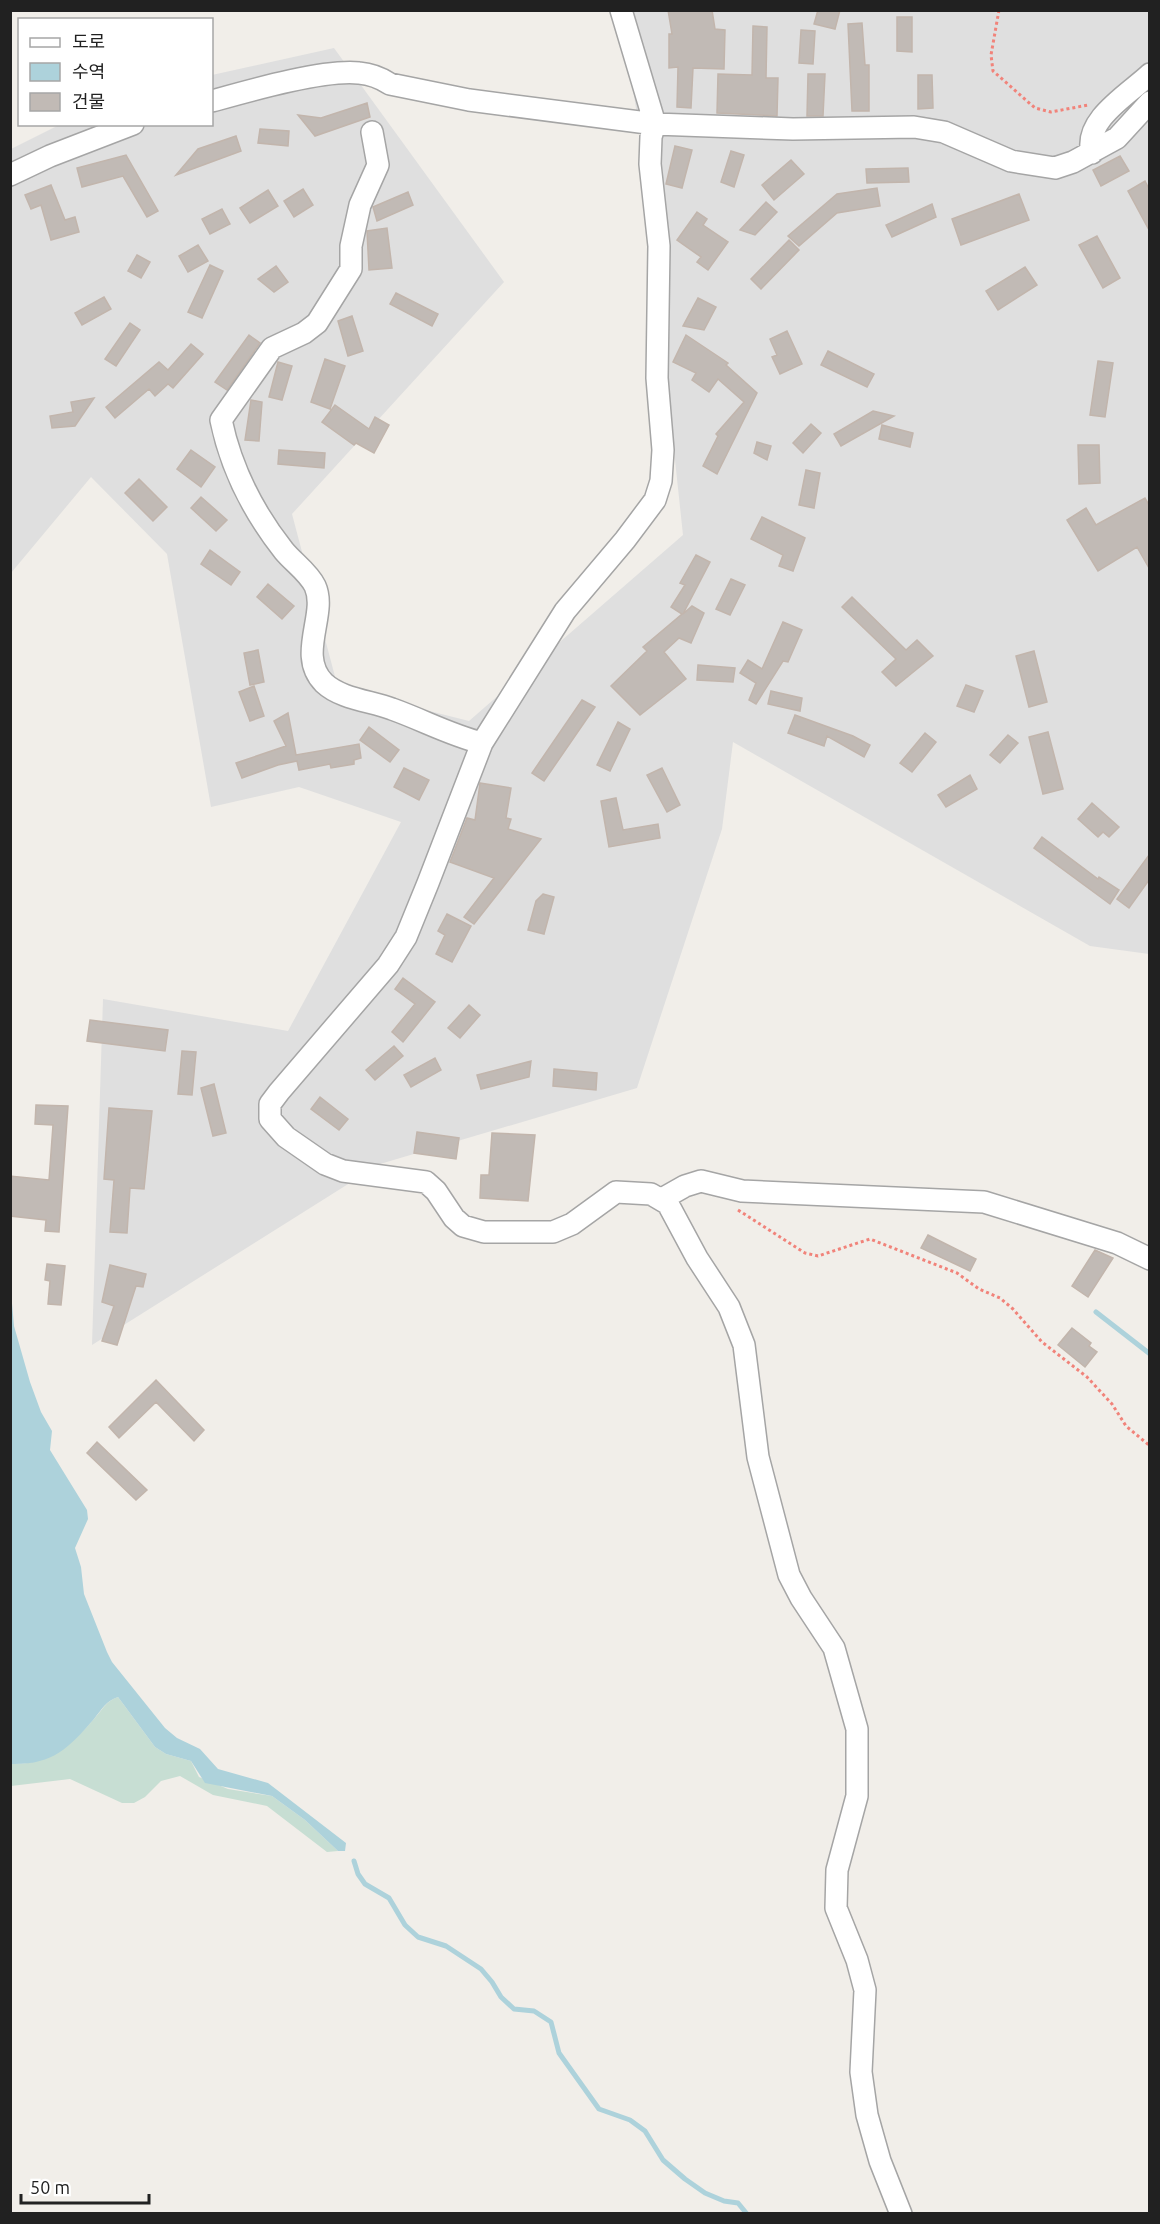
<svg xmlns="http://www.w3.org/2000/svg" width="1160" height="2224" viewBox="0 0 1160 2224" font-family="Ubuntu,'Noto Sans KR',sans-serif">
<style>
.residential{fill:#dfdfdf}
.wetland{fill:#c7ded3}
.water{fill:#add2db}
.lines{fill:none;stroke-linecap:round;stroke-linejoin:round}
.stream{stroke:#add2db;stroke-width:5}
.building{fill:#c1bab5;stroke:#c2b5ac;stroke-width:1.5}
.minor-casing{stroke:#a5a5a5;stroke-width:24}
.path{stroke:#f1837a;stroke-width:3;stroke-dasharray:3 3;stroke-linecap:butt}
.minor{stroke:#fff;stroke-width:21}
</style>
<rect width="100%" height="100%" fill="#f1eee9"/>
<path class="residential" d="M621 11H1149V954L1090 946 733 742 722 829 637 1088 380 1164 92 1345 103 999 288 1031 401 822 299 787 211 807 167 554 91 477 11 573V149L59 125 212 124V75L334 48 504 282 292 514 338 688 469 721 683 535 641 141Z"/>
<path class="wetland" d="M118 1697 155 1747 166 1754 191 1761 199 1777 228 1789 272 1796 305 1820 338 1851 327 1852 267 1806 213 1795 180 1776 161 1781 145 1797 134 1803H122L70 1779 11 1786V1764C47 1765 71 1745 94 1719 103 1709 106 1701 118 1697Z"/>
<path class="water" d="M11 1292 14 1326 30 1382 41 1412 52 1431 50 1450 87 1510 88 1519 75 1548 81 1567 84 1594 107 1652 112 1662 165 1728 177 1738 200 1749 218 1769 268 1783 346 1843 345 1851H338L305 1820 272 1796 205 1783 191 1761 166 1754 155 1747 118 1697C106 1701 102 1709 94 1719 68 1749 52 1765 11 1764Z"/>
<g class="lines">
<path class="stream" d="M1096 1312 1150 1354
M354 1861 358 1874 365 1884 389 1898 405 1925 418 1937 446 1946 481 1969 492 1982 501 1997 514 2009 534 2011 551 2022 559 2053 599 2109 630 2120 645 2131 663 2160 685 2179 705 2193 724 2201 738 2203 747 2214"/>
</g>
<path class="building" d="M668 10H712L715 29 725 30 724 69 693 68 691 108 677 107 678 67 669 68V34H672Z
M818 10H840L835 29 814 24Z
M897 17H912V52L897 51Z
M862 23 865 65H869V111H852L848 24Z
M753 26 767 27 766 78H778L777 116 717 113 718 74 752 75Z
M801 30 815 31 813 64 799 63Z
M808 74H825L823 116H807Z
M918 75H932L933 108 918 109Z
M367 103 370 117 315 136 298 115 321 118Z
M260 129 289 131 288 146 258 143Z
M236 136 241 151 176 175 198 149Z
M675 146 692 150 682 188 666 184Z
M731 151 744 155 734 187 721 182Z
M126 155 158 211 147 217 123 176 82 187 77 168Z
M1120 156 1129 171 1101 186 1093 170Z
M791 160 804 174 774 200 762 185Z
M908 168 909 182 867 183 866 169Z
M1145 181 1149 189V230L1128 191Z
M51 185 65 220 75 217 79 232 51 240 41 205 31 209 25 195Z
M877 188 880 206 837 213 799 246 788 236 837 194Z
M303 189 313 205 294 217 284 201Z
M268 190 278 206 250 223 240 208Z
M408 192 413 205 377 221 373 207Z
M1019 194 1029 220 961 245 952 219Z
M766 202 777 212 755 235 740 230Z
M932 204 936 217 892 237 886 225Z
M222 209 230 224 210 234 202 219Z
M697 212 707 219 703 225 728 242 708 270 697 262 701 257 677 240Z
M387 228 392 268 369 270 367 231Z
M1097 236 1120 278 1103 288 1079 245Z
M789 240 799 250 761 289 751 279Z
M198 245 208 261 188 272 179 256Z
M137 255 150 262 141 278 128 271Z
M210 265 223 271 202 318 188 312Z
M276 266 288 282 274 292 258 279Z
M1025 267 1037 285 998 310 986 291Z
M396 293 438 314 432 326 390 304Z
M104 297 111 309 82 325 75 313Z
M698 298 716 307 704 330 683 326Z
M352 316 363 351 348 356 338 321Z
M130 323 140 330 116 366 105 359Z
M787 331 802 364 780 374 772 357 777 355 770 339Z
M249 335 260 343 227 390 215 382Z
M686 335 728 363 726 365 757 393 717 474 703 466 718 436 716 434 744 402 718 379 709 392 692 380 696 373 673 362Z
M191 344 203 354 173 388 168 384 155 396 149 389 115 418 106 407 159 362 168 370Z
M828 351 874 374 867 387 821 365Z
M325 359 345 366 330 409 311 402Z
M1098 361 1113 363 1105 417 1090 415Z
M278 362 292 366 282 400 269 397Z
M94 398 75 426 52 428 50 416 73 412 71 402Z
M251 400 262 402 259 441 245 440Z
M335 405 369 429 375 417 389 425 374 453 356 443 354 445 322 422Z
M873 411 894 416 841 446 834 434Z
M811 424 821 433 803 453 793 443Z
M882 425 913 433 910 447 879 439Z
M757 442 771 446 767 460 754 453Z
M1078 445H1099L1100 483 1079 484Z
M191 450 215 467 201 487 177 469Z
M279 450 325 453 324 468 278 464Z
M806 470 820 473 814 508 799 505Z
M139 479 167 507 153 521 125 493Z
M201 497 227 520 216 531 191 508Z
M1145 498 1149 505V568L1137 547 1098 571 1067 520 1086 508 1096 525Z
M762 517 805 538 793 571 779 566 783 555 751 539Z
M210 550 240 572 231 585 201 564Z
M696 555 710 562 683 614 692 606 704 613 691 643 679 638 664 652 686 679 640 715 611 686 647 651 643 647 682 614 671 607 685 585 680 583Z
M731 579 745 585 730 615 716 609Z
M268 584 294 606 282 619 257 597Z
M852 597 906 650 917 640 933 656 896 686 882 672 896 659 842 607Z
M783 622 802 630 788 662 783 661 756 704 749 700 756 683 740 673 748 660 762 669Z
M258 650 264 682 250 685 244 653Z
M1034 651 1047 702 1029 707 1016 656Z
M698 665 735 668 733 682 697 680Z
M966 685 983 691 974 712 957 706Z
M254 686 264 716 250 721 239 692Z
M771 691 802 698 800 711 768 704Z
M582 700 595 707 544 781 532 773Z
M288 713 296 755 359 744 361 758 354 760V764L331 768 330 764 299 770 297 761 278 765 242 778 236 763 286 746 274 721Z
M795 715 853 736 870 745 864 757 827 736 824 746 788 733Z
M618 722 630 729 610 771 597 765Z
M369 727 399 750 390 762 360 740Z
M1048 732 1063 789 1043 794 1029 737Z
M925 733 936 742 912 772 900 763Z
M1008 735 1018 743 1000 763 990 755Z
M404 768 429 780 419 800 394 787Z
M662 768 680 805 667 812 647 775Z
M970 775 977 789 946 807 938 795Z
M480 783 511 788 506 818 511 819 508 829 541 839 474 924 464 917 494 878 450 862 467 818 475 820Z
M616 798 623 830 658 824 660 838 609 847 601 801Z
M1092 803 1119 827 1109 837 1103 832 1098 837 1078 819Z
M1042 837 1098 879 1099 877 1119 890 1110 904 1034 848Z
M1149 855V880L1129 908 1117 899Z
M543 894 554 897 544 934 528 930 536 901Z
M447 914 471 926 452 962 436 954 445 935 438 931Z
M403 978 435 1002 403 1042 392 1032 415 1004 395 989Z
M469 1005 480 1015 460 1038 448 1028Z
M90 1020 168 1030 165 1051 87 1041Z
M394 1046 403 1056 375 1080 366 1070Z
M182 1051 196 1052 192 1095 178 1094Z
M435 1058 441 1070 411 1087 404 1075Z
M531 1061 529 1077 481 1089 477 1075Z
M554 1069 597 1073 596 1090 553 1086Z
M214 1084 226 1133 213 1136 201 1088Z
M320 1097 348 1119 339 1130 311 1109Z
M36 1105 68 1106 59 1232 45 1231 46 1220 10 1216V1176L49 1180 53 1125 35 1124Z
M109 1108 152 1111 144 1189 130 1188 127 1233 110 1232 114 1180 104 1179Z
M417 1132 459 1138 456 1159 414 1153Z
M492 1133 535 1135 528 1201 480 1198 481 1175H489Z
M928 1235 976 1259 970 1271 921 1248Z
M1095 1250 1113 1258 1088 1297 1072 1286Z
M47 1264 65 1266 61 1305 48 1304 50 1281 45 1280Z
M110 1265 146 1274 143 1287 136 1286 117 1345 102 1341 114 1306 102 1302Z
M1072 1328 1091 1343 1089 1346 1097 1352 1085 1367 1058 1345Z
M156 1380 204 1430 194 1441 156 1402 119 1438 109 1427Z
M97 1442 147 1490 136 1500 87 1453Z"/>
<g class="lines">
<defs>
<path id="minor" d="M621 10 655 124 651 137 650 164 659 246 657 378 663 450 661 481 655 500 625 540 565 611 482 743 428 883 406 937 388 965 279 1092 270 1104V1119L286 1137 325 1164 343 1171 426 1182 436 1191 454 1218 463 1226 484 1232H553L572 1224 616 1192 651 1194 668 1204 697 1258 729 1307 744 1345 758 1457 789 1575 801 1598 834 1648 857 1729V1796L837 1870 836 1908 857 1960 865 1990 861 2072 867 2115 880 2161 901 2214
M212 101C248 91 324 69 359 73 371 74 381 78 390 84L469 100 655 124 793 129 914 127 944 132 1011 161 1055 168 1073 162 1117 138 1150 102
M372 132 378 165 360 205 351 246V269L317 323 304 333 272 348 221 420C231 468 254 513 284 551 294 563 308 572 315 586 328 614 296 655 324 683 341 699 371 701 392 709 423 720 450 735 482 743
M1092 153C1083 120 1129 94 1150 74
M10 175 50 156 133 124
M662 1199 685 1186 701 1181 742 1191 984 1202 1117 1243 1150 1259"/>
</defs>
<use href="#minor" class="minor-casing"/>
<path class="path" d="M999 10 991 55 993 71 1035 108 1051 112 1088 105
M738 1210 805 1253 818 1256 870 1239 957 1273 979 1289 1000 1298 1013 1309 1042 1342 1087 1377 1112 1404 1126 1426 1150 1446"/>
<use href="#minor" class="minor"/>
</g>
<rect width="1160" height="2224" fill="none" stroke="#212121" stroke-width="24"/>
<rect x="18" y="18" width="195" height="108" fill="#ffffff" stroke="#a6a6a6" stroke-width="1.5"/>
<rect x="30" y="38" width="30" height="9" fill="#ffffff" stroke="#a6a6a6" stroke-width="1.5"/>
<text x="72" y="48" font-size="18" fill="#212121">도로</text>
<rect x="30" y="63" width="30" height="18" fill="#add2db" stroke="#a6a6a6" stroke-width="1.5"/>
<text x="72" y="78" font-size="18" fill="#212121">수역</text>
<rect x="30" y="93" width="30" height="18" fill="#c1bab5" stroke="#a6a6a6" stroke-width="1.5"/>
<text x="72" y="108" font-size="18" fill="#212121">건물</text>
<path d="M21 2194v9h128v-9" fill="none" stroke="#212121" stroke-width="3"/>
<text x="30" y="2194" font-size="18" fill="#212121" stroke="#ffffff" stroke-width="4.5" paint-order="stroke">50 m</text>
</svg>
